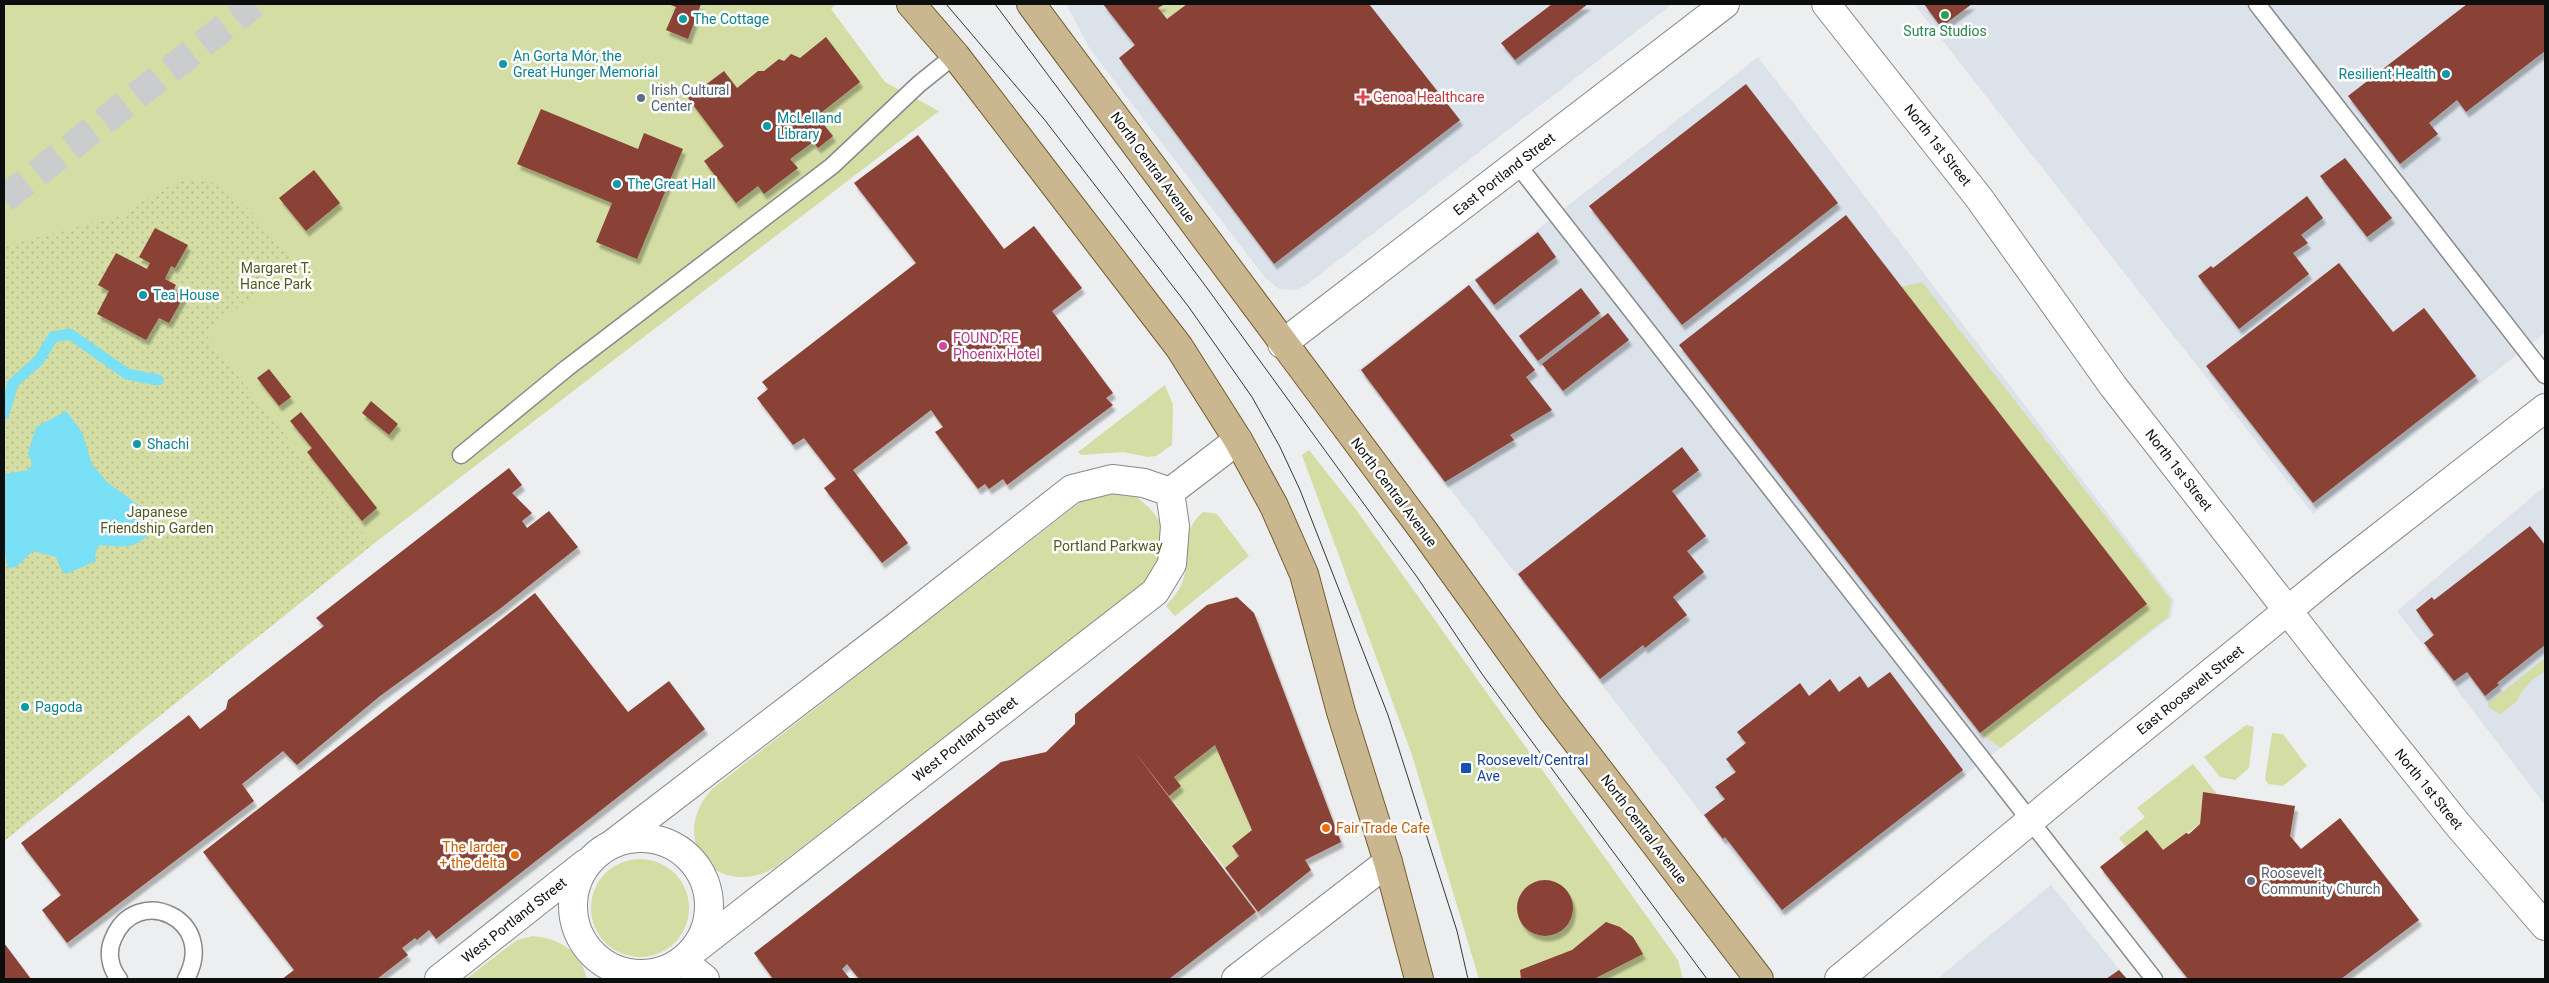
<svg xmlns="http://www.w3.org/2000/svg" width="2549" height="983" viewBox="0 0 2549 983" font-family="Roboto,sans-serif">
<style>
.built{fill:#dbe2e9}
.green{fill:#d4dda3}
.garden{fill:url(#garden-dots)}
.water{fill:#7ae0f6}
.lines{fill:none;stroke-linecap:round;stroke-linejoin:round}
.stream{stroke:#7ae0f6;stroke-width:11}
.building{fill:#894236;filter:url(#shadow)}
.motorway-tunnel{stroke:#cbcccd;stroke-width:28;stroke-dasharray:28 14;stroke-linecap:butt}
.service-casing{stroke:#88898a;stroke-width:19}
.minor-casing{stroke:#88898a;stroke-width:30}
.tertiary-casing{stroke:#88898a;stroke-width:30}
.primary-casing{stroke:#725d31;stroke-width:30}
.service{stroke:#fff;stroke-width:16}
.minor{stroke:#fff;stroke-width:28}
.tertiary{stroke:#fff;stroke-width:28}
.primary{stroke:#cbb78f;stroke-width:28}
.tram{stroke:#363737;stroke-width:1}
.leisure-dot{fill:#2e9e5b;stroke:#fff;stroke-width:2}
.culture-dot{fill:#0f9aa8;stroke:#fff;stroke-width:2}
.health-dot{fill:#e0444e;stroke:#fff;stroke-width:2}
.service-dot{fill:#5c6f8a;stroke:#fff;stroke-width:2}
.hotel-dot{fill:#d1479c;stroke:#fff;stroke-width:2}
.transit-dot{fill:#1a4fb4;stroke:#fff;stroke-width:2}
.food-dot{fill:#e8710a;stroke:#fff;stroke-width:2}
.worship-dot{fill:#6b7280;stroke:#fff;stroke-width:2}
.labels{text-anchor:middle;stroke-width:5;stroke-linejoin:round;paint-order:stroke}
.culture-label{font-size:14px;fill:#0d838f;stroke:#fff;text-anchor:start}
.leisure-label{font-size:14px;fill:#27864d;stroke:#fff}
.service-label{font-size:14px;fill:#4e5e75;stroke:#fff;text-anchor:start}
.health-label{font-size:14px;fill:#be3a42;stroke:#fff;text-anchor:start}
.street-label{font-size:14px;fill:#0d0e0e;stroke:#fff}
.park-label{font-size:14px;fill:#525821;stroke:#fff}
.hotel-label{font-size:14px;fill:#b23c85;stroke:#fff;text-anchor:start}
.transit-label{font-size:14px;fill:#164399;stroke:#fff;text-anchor:start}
.food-label{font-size:14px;fill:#c56008;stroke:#fff;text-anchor:start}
.worship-label{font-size:14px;fill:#5b616d;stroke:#fff;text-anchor:start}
</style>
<defs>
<pattern id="garden-dots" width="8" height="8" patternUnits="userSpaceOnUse" patternTransform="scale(1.25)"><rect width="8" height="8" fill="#d4dda3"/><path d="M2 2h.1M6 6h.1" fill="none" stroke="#b5bc8b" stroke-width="1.8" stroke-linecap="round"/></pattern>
<filter id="shadow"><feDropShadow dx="3" dy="5.5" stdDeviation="1" flood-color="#0004"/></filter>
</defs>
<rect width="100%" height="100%" fill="#edeeef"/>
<path class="built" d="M1066 4H1672L1306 285 1298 289 1290 290 1279 289 1266 279 1090 49Z
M1914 4H2545V333L2313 514Z
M1758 57 2174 600 2171 617 1781 916 1358 370Z
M2545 486V805L2397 611Z
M2051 885 2127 979H1937Z"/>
<path class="green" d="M4 4H836L831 9 885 82 939 111 372 545 4 841Z
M1165 4H1187L1167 19 1158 8Z
M1922 282 2171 600 2168 617 2001 748 1980 733 2147 604 1901 287Z
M1165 385 1173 405 1172 445 1156 456 1148 457 1123 452 1081 455 1078 452Z
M1309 450 1357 511 1678 960 1683 979H1479L1412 755 1302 455Z
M1110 490C1117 492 1127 492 1133 495 1138 497 1142 502 1146 505 1170 525 1165 551 1153 576L776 867C716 902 666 839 712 789L1083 500Z
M1203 512 1217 514 1249 556 1175 616 1166 606C1172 599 1179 591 1182 583 1193 556 1177 534 1203 512Z
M2545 658V671L2532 680 2520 694 2517 701 2501 714 2491 709 2487 704Z
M2246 725 2254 727 2249 768 2235 780 2220 777 2204 757Z
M2272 733 2283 734 2307 766 2283 786 2268 784 2265 779Z
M1215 745 1252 830 1232 846 1239 856 1225 868 1169 796 1181 786 1174 777Z
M2193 764 2217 794 2203 792 2200 824 2163 850 2126 847 2119 838 2145 817 2137 808Z
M591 908a49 49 0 1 1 98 0a49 49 0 1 1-98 0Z
M533 936C561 939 580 951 587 979H466L517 940Z"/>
<path class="garden" d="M204 179C242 193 267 231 294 261L205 334 372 545 4 841V246L117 217 161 190 184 180Z"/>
<path class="water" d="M66 411 82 432 92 464 107 482 138 505 149 534C133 551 120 546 99 545L95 555 96 561 66 574 61 569 56 557 33 551 16 567 8 568 4 550V474L28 470 32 464 28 453 36 427Z"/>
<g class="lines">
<path class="stream" d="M4 414 13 383 39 360 53 337 70 334 127 374 158 380"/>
</g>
<path class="building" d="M668 4H701L688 39 666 30 676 7Z
M1103 4H1165L1158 8 1167 19 1187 4H1369L1460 120 1274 264 1119 58 1135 45Z
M1552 4H1588L1515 60 1501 43Z
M1924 4H1972L1941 27Z
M2467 4H2545V51L2466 112 2457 100 2429 123 2438 134 2400 164 2348 96Z
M826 37 860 82 817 116 833 136 818 148 813 142 790 159 798 168 764 194 758 186 736 203 704 161 724 146 688 98 724 71 737 88 758 71H764L779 59 784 61 791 54 800 58Z
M1746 84 1838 203 1682 325 1589 206Z
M541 109 638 149 644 133 683 149 637 259 596 242 612 203 517 164Z
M918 135 1004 249 1034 226 1082 288 1052 311 1113 393 1106 398 1113 405 1007 485 1003 479 989 489 985 484 978 489 935 432 943 427 931 410 853 470 908 543 882 563 824 488 836 479 804 438 793 445 757 398 768 389 762 382 916 263 854 183Z
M2345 158 2392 218 2367 237 2320 176Z
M314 170 340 203 306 231 279 198Z
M2307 196 2323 218 2301 235 2308 243 2293 253 2309 274 2239 329 2198 276 2211 266 2213 268Z
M1846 215 2147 604 1980 733 1679 345Z
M155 228 188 245 175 268 171 266 165 279 176 285 173 291 184 296 169 323 159 318 146 340 97 314 109 291 98 285 116 253 147 269 150 263 139 257Z
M1538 232 1556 257 1494 305 1475 280Z
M2339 263 2393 332 2424 308 2476 376 2313 503 2206 366Z
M1469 285 1535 370 1526 377 1552 410 1510 435 1514 440 1445 482 1361 370Z
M1581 288 1600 313 1538 361 1519 336Z
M1608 313 1629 340 1563 391 1542 364Z
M269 369 291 397 279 406 257 378Z
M371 401 398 424 389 435 362 413Z
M301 412 377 508 362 521 307 452 312 448 290 421Z
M1682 447 1699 470 1672 491 1706 536 1687 551 1704 572 1673 597 1687 615 1645 648 1643 645 1600 679 1518 574Z
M509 468 522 485 512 493 532 513 522 521 527 528 549 511 578 547 501 608 380 696 297 765 283 751 242 784 254 801 67 943 42 910 61 895 21 843 189 715 200 729 226 709 228 700 324 626 316 618Z
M2530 526 2545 545V645L2497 683 2499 685 2485 696 2467 672 2454 681 2424 643 2434 635 2416 610 2432 597 2434 600Z
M535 593 628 712 669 681 705 729 436 939 429 930 417 940 415 938 402 948 408 955 377 979H282L294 970 203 852Z
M1237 597 1254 613 1341 842 1305 860 1311 870 1258 912 1225 868 1239 856 1232 846 1252 830 1215 745 1174 777 1181 786 1169 796 1131 747 1256 912 1169 979H859L847 964 842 969 850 979H773L754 953 1001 762 1046 752 1075 724V714L1207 605Z
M1890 672 1963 770 1782 910 1725 837 1723 839 1704 815 1725 799 1715 787 1736 772 1726 759 1746 743 1737 732 1800 683 1809 696 1830 679 1839 692 1860 676 1868 688Z
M2203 792 2295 806 2290 836 2301 849 2340 818 2419 920 2341 979H2188L2100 867 2147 830 2163 850 2186 833 2189 834 2200 824Z
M1517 908a28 28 0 1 1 56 0a28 28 0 1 1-56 0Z
M1606 922 1620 927 1633 937 1643 954 1594 979H1521L1520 970 1572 950Z
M4 943 31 979H4Z
M2119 970 2127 979H2106Z"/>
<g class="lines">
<path class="motorway-tunnel" d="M4 199 254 4"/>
<defs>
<path id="service" d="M2257 4 2545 375
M1517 164 2154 979
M461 455 567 368 832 166 919 84 955 55
M119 979C110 968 107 952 113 939 136 882 219 919 186 979"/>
<path id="minor" d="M1826 4 1979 198 2113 386 2330 665 2458 825 2545 926
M1282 344 1725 4
M1170 492 1238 440
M573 906a68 68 0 1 1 136 0a68 68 0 1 1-136 0Z
M611 845 893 629 1072 489 1112 479 1144 483 1170 492
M693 951 1155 592 1172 564 1175 526 1170 492
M683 961 705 979
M439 979 586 863
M1236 979 1388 862"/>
<path id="tertiary" d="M1839 979 2100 763 2341 567 2545 408"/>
<path id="primary" d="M911 4 955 55 1179 347 1238 440 1274 506 1304 574 1341 712 1388 862 1419 979
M1031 4 1423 530 1551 708 1759 979"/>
</defs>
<use href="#service" class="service-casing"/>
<use href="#minor" class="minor-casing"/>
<use href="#tertiary" class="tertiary-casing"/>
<use href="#primary" class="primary-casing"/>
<use href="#service" class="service"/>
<use href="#minor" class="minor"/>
<use href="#tertiary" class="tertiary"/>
<use href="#primary" class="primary"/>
<path class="tram" d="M946 4 1044 119 1188 306 1252 397 1280 447 1300 490 1388 715 1457 931 1468 979
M995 4 1207 288 1417 577 1482 674 1707 979"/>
</g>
<circle class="leisure-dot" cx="1945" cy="15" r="5"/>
<g class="culture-dot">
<circle cx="683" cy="19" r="5"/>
<circle cx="503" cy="64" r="5"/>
<circle cx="2446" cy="74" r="5"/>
<circle cx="767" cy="126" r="5"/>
<circle cx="617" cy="184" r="5"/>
<circle cx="143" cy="295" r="5"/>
<circle cx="137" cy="444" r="5"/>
<circle cx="25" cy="707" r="5"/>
</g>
<path class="health-dot" d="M1360.5 89.5h5v5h5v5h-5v5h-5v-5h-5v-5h5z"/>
<circle class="service-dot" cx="641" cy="98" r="5"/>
<circle class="hotel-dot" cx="943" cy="346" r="5"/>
<rect class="transit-dot" x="1460" y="762" width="12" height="12" rx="2.5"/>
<g class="food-dot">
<circle cx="1326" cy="828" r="5"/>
<circle cx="515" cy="855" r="5"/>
</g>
<circle class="worship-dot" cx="2251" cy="881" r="5"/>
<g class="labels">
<g class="culture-label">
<text x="693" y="24">The Cottage</text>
<text x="513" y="61">An Gorta Mór, the<tspan x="513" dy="16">Great Hunger Memorial</tspan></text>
<text x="2436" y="79" text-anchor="end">Resilient Health</text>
<text x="777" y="123">McLelland<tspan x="777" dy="16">Library</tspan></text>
<text x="627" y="189">The Great Hall</text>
<text x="153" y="300">Tea House</text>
<text x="147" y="449">Shachi</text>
<text x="35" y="712">Pagoda</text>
</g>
<g class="leisure-label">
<text x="1945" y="36">Sutra Studios</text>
</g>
<g class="service-label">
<text x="651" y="95">Irish Cultural<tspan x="651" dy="16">Center</tspan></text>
</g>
<g class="health-label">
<text x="1373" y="102">Genoa Healthcare</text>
</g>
<g class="street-label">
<text transform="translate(1938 145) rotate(52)" y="5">North 1st Street</text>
<text transform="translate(1153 167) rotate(54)" y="5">North Central Avenue</text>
<text transform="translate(1504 174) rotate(-38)" y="5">East Portland Street</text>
<text transform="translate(2179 470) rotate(52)" y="5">North 1st Street</text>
<text transform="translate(1394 492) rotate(53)" y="5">North Central Avenue</text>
<text transform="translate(2190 690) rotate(-39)" y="5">East Roosevelt Street</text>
<text transform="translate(965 739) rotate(-38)" y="5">West Portland Street</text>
<text transform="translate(2429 789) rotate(51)" y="5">North 1st Street</text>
<text transform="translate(1644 829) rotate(53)" y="5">North Central Avenue</text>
<text transform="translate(514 920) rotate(-38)" y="5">West Portland Street</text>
</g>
<g class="park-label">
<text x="276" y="273">Margaret T.<tspan x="276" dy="16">Hance Park</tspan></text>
<text x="157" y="517">Japanese<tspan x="157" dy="16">Friendship Garden</tspan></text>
<text x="1108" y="551">Portland Parkway</text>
</g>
<g class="hotel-label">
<text x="953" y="343">FOUND:RE<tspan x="953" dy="16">Phoenix Hotel</tspan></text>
</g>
<g class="transit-label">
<text x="1477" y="765">Roosevelt/Central<tspan x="1477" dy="16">Ave</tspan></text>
</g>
<g class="food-label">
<text x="1336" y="833">Fair Trade Cafe</text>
<text x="505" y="852" text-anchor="end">The larder<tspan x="505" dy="16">+ the delta</tspan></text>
</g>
<g class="worship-label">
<text x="2261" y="878">Roosevelt<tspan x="2261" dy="16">Community Church</tspan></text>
</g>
</g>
<rect width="2549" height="983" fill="none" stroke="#0d0e0e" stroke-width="10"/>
</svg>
